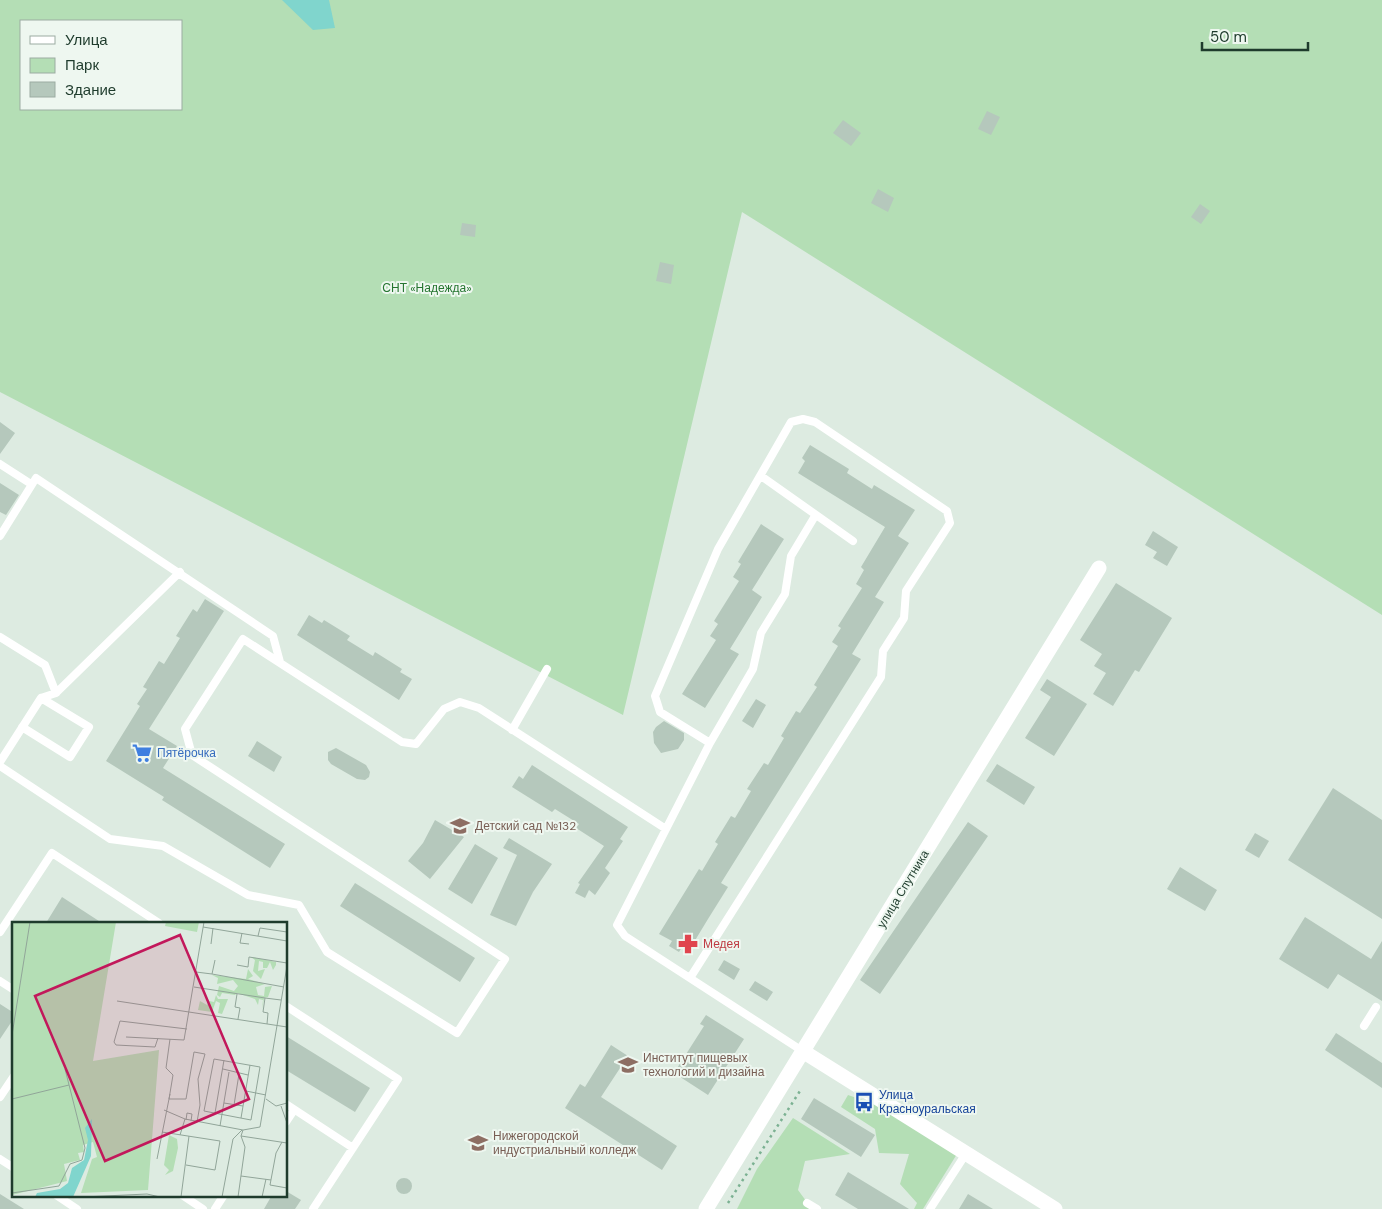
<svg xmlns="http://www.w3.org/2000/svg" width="1382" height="1209" viewBox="0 0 1382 1209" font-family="'DM Sans',sans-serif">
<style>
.green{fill:#b4deb5;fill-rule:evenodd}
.water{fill:#80d5cd}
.building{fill:#b5c8bc}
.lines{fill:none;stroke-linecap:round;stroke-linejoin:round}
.path{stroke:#7bb192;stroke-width:2.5;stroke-dasharray:2.5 4;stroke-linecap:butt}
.service{stroke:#fff;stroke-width:8}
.minor{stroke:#fff;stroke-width:15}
.labels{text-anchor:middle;stroke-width:4;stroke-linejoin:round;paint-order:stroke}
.park-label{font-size:12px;fill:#257530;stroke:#eef7f0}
.shop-label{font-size:12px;fill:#366cbe;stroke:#eef7f0;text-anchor:start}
.education-label{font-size:12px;fill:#785e54;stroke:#eef7f0;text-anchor:start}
.street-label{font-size:12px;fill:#1e3b2c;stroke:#eef7f0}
.health-label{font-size:12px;fill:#be3a42;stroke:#eef7f0;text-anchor:start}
.transit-label{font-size:12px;fill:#164399;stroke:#eef7f0;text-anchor:start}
.inset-road{fill:none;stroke:#91a599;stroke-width:1}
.view{fill:#c2185b;fill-opacity:0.15;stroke:#c2185b;stroke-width:2.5}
.inset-edge{fill:none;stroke:#1e3b2c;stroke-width:2.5}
</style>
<rect width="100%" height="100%" fill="#ddebe1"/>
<path class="green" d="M0 0H1382V615L742 212 623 715 0 392ZM21 21H181V109H21Z
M848 1095 895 1111 957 1154 923 1209H914L917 1203 900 1184 909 1154 879 1153 875 1129 841 1107Z
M793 1118 850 1154 805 1161 798 1190 812 1209H737L757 1169Z"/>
<path class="water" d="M282 0H329L335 28 313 30Z"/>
<path class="building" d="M987 111 1000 117 991 135 978 129Z
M843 120 861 133 851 146 833 133Z
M878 189 894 198 888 212 871 203Z
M1200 204 1210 211 1201 224 1191 217Z
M462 223 476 225 475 237 460 235Z
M660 262 674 265 671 284 656 281Z
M0 422 15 433 0 454Z
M810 445 849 469 847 473 872 489 874 485 915 510 898 536 909 543 875 597 884 602 852 654 861 659 721 883 728 887 708 919 688 952 682 947 679 952 669 946 672 941 659 934 699 869 702 871 718 844 715 842 731 816 735 818 751 791 747 789 764 763 768 765 784 738 781 736 796 711 800 713 817 687 814 685 838 646 832 642 841 628 838 626 862 588 856 584 864 570 861 567 885 527 798 473 805 461 802 458Z
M0 483 19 495 6 515 0 512Z
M761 524 784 539 752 590 762 597 730 649 739 654 705 708 682 694 716 640 710 636 718 624 714 621 739 581 733 577 741 564 738 562Z
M1153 531 1178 547 1167 566 1153 558 1157 552 1145 545Z
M1116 583 1172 618 1139 672 1135 670 1113 706 1093 694 1106 673 1094 666 1102 654 1080 640Z
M205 599 224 611 149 729 177 746 163 768 285 844 270 868 162 800 164 797 106 761 140 706 137 704 147 689 143 687 159 661 164 664 180 638 176 636 193 609 197 612Z
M309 615 322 623 324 620 350 636 347 640 373 656 375 652 402 669 400 672 412 679 399 700 297 635Z
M1047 679 1087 704 1054 756 1025 738 1051 697 1040 690Z
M756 699 766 705 753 728 742 721Z
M664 721 684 733V740L678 749 661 753 654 743 653 732 656 727Z
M257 741 282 757 274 772 248 756Z
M336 748 366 765 370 772 369 777 365 780 357 779 331 764 328 760V752Z
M997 764 1035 787 1024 805 986 781Z
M532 765 628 827 620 839 623 841 605 868 610 873 595 895 589 890 585 898 575 893 580 884 578 883 604 846 576 828 579 824 555 809 552 812 512 787 519 776 523 779Z
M1333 788 1382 820V919L1288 860Z
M435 820 464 837 430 879 408 861 423 843Z
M968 822 988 836 880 994 860 980Z
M1255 833 1269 841 1259 858 1245 850Z
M509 838 552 864 533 892 516 926 490 915 517 855 503 848Z
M475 844 498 858 472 904 448 889Z
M1180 867 1217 890 1205 911 1167 889Z
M355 883 475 958 460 982 340 906Z
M62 897 102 923H46Z
M1305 917 1371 959 1382 941V1001L1338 974 1328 989 1279 959Z
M724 960 740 969 734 980 718 970Z
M755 981 773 992 767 1001 749 990Z
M0 1004 14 1013V1018L0 1039Z
M706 1015 744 1039 708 1095 674 1073 704 1026 700 1024Z
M1336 1033 1382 1063V1088L1325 1050Z
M286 1036 370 1088 355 1112 286 1070Z
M611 1045 628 1056 601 1097 677 1146 662 1170 565 1108 580 1084 585 1087Z
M814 1098 875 1135 861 1157 801 1119Z
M848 1172 909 1209H858L835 1195Z
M396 1186a8 8 0 1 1 16 0a8 8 0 1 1-16 0Z
M286 1191 301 1200 295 1209H264L272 1195H286Z
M0 1194 24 1209H0Z
M968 1194 993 1209H959Z"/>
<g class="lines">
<path class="path" d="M728 1203 800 1091"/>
<path class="service" d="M0 464 31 484
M761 476 853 541
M0 536 36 478 273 636 280 662
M0 637 45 665 56 693 41 698 0 762
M56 693 180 572
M22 727 70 757 89 727 41 698
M512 730 547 669
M0 766 110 839 163 846 248 895 299 905 327 952 457 1033 505 959 192 755 185 729 243 639 402 742 416 744 444 709 460 702 479 708 666 829
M0 932 52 853 159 923
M690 978 881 677 883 651 904 618 906 591 950 523 947 511 815 422 803 419 791 422 718 549 655 696 660 712 710 743
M0 981 14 990
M286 1006 398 1079 313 1209
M1364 1026 1376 1007
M804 1052 625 936 617 925 710 743 753 669 761 633 785 594 791 556 815 516
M0 1097 14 1076
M286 1104 353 1148
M286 1122 294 1110
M0 1159 14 1168
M56 1195 77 1209
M182 1195 203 1209
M807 1203 817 1209
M215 1209 224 1195
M930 1209 967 1152"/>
<path class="minor" d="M804 1052 1055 1209
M706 1209 1099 568"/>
</g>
<defs>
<symbol id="supermarket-bare" viewBox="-9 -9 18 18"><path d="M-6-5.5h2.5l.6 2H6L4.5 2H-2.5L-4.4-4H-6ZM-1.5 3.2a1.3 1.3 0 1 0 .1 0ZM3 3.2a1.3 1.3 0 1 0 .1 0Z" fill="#3f7fe0" stroke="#eef7f0" stroke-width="2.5" paint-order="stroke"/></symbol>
<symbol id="school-bare" viewBox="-9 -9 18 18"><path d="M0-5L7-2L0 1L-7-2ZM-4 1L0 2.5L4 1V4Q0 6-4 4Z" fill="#8d6e63" stroke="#eef7f0" stroke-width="2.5" paint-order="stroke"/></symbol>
<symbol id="pharmacy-bare" viewBox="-9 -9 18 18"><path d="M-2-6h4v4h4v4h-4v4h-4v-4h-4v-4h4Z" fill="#e0444e" stroke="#eef7f0" stroke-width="2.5" paint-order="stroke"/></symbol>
<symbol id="university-bare" viewBox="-9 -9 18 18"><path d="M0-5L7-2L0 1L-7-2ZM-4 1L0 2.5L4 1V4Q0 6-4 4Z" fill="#8d6e63" stroke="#eef7f0" stroke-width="2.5" paint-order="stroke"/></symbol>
<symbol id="bus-bare" viewBox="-9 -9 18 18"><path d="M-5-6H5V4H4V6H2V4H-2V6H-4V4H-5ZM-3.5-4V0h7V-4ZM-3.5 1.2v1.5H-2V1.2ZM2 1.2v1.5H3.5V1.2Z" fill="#1a4fb4" stroke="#eef7f0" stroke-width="2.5" paint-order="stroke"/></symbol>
</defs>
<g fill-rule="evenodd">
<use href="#supermarket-bare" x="128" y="739" width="28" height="28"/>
<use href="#school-bare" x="446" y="812" width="28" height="28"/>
<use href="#pharmacy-bare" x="674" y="930" width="28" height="28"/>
<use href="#university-bare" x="614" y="1051" width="28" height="28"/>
<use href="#bus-bare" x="850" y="1088" width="28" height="28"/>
<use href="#university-bare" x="464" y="1129" width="28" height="28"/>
</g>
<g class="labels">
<g class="park-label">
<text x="427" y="292">СНТ «Надежда»</text>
</g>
<g class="shop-label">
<text x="157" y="757">Пятёрочка</text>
</g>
<g class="education-label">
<text x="475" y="830">Детский сад №132</text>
<text x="643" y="1062">Институт пищевых<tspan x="643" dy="14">технологий и дизайна</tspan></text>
<text x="493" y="1140">Нижегородской<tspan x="493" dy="14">индустриальный колледж</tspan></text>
</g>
<g class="street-label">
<text transform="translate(903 889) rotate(-59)" y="4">улица Спутника</text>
</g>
<g class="health-label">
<text x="703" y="948">Медея</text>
</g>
<g class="transit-label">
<text x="879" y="1099">Улица<tspan x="879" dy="14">Красноуральская</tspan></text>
</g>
</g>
<g transform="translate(12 922)">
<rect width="275" height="275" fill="#ddebe1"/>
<path d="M0 0H104L81 139 147 128 136 268 69 271 80 237 85 235 81 220 71 223 72 230 66 231 68 238 52 242 55 259 0 273ZM154 0H187L185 10 153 4ZM239 35 264 40V43L261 48 258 40 255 46H251V40L247 39 246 49 253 47 249 57 241 49 243 38ZM236 47 241 54 236 57 253 62 244 65 246 73 252 74 253 65 260 64 256 75 252 76 250 88 251 78 247 77 246 83 243 77 225 71 223 73 210 71 208 75 205 73 207 64 222 69 226 64 221 58 205 62 206 56 200 53 234 57ZM204 73 206 77H216L210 92 206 91 208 81 204 79 200 90 186 88 188 79 195 83 197 79 202 80ZM157 213 165 217 166 226 161 249 153 253 157 248 152 243Z" fill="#b4deb5"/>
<path d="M80 197 79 234 61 275H23L25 271 48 267 56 261 60 246 72 238 76 218 73 206Z" fill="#80d5cd"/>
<path class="inset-road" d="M191 5 275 19M230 11 228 21 237 22M246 14 248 6 275 10M199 22 201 6M225 43 236 45 237 35 275 41M184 50 200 52 203 38M200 52 272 65M182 65 253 76M225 72 223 85 228 86 226 97M105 79 275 105M255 102 256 91 251 90 253 76 269 78M0 113 18 0M114 115 172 118 192 0M146 116 143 125 104 123 102 120 108 99 175 107M158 117 154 146 161 153 157 177H174L182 130 193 132 186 157 188 183 185 200M202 137 248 145 239 198 192 189ZM211 147 236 153M234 169 254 173M0 177 57 163M254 177 264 184 275 181M212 181 231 184M222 183 227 152M269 184 275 201M152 188 173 197M203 191 212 138M229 196 238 143M174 198 175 191 180 192 179 199M208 204 217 150M231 208 229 214 275 221M150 210 208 219 203 248 174 243M168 213 173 197 231 208 248 205 275 44M270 220 264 231 258 263 275 266M145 237 158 172M229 254 259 258M0 271 47 264 58 242 70 238 73 226 53 147M71 275 135 272 148 275M169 275 177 214M210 275 221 217 230 208M226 275 233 225 229 214M250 275 254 257"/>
<path class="view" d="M168 13 237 177 93 239 23 74Z"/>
<rect width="275" height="275" class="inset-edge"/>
</g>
<rect x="20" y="20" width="162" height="90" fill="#eef7f0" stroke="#9baca2"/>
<rect x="30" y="36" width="25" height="8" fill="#ffffff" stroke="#9baca2"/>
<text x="65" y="45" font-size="15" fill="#1e3b2c">Улица</text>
<rect x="30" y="58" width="25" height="15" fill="#b4deb5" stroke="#9baca2"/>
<text x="65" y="70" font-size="15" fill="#1e3b2c">Парк</text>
<rect x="30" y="82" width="25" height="15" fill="#b5c8bc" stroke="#9baca2"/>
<text x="65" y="95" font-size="15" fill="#1e3b2c">Здание</text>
<path d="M1202 42v8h106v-8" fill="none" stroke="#1e3b2c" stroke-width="2.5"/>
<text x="1210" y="42" font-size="15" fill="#1e3b2c" stroke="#eef7f0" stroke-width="4" paint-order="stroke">50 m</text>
</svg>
